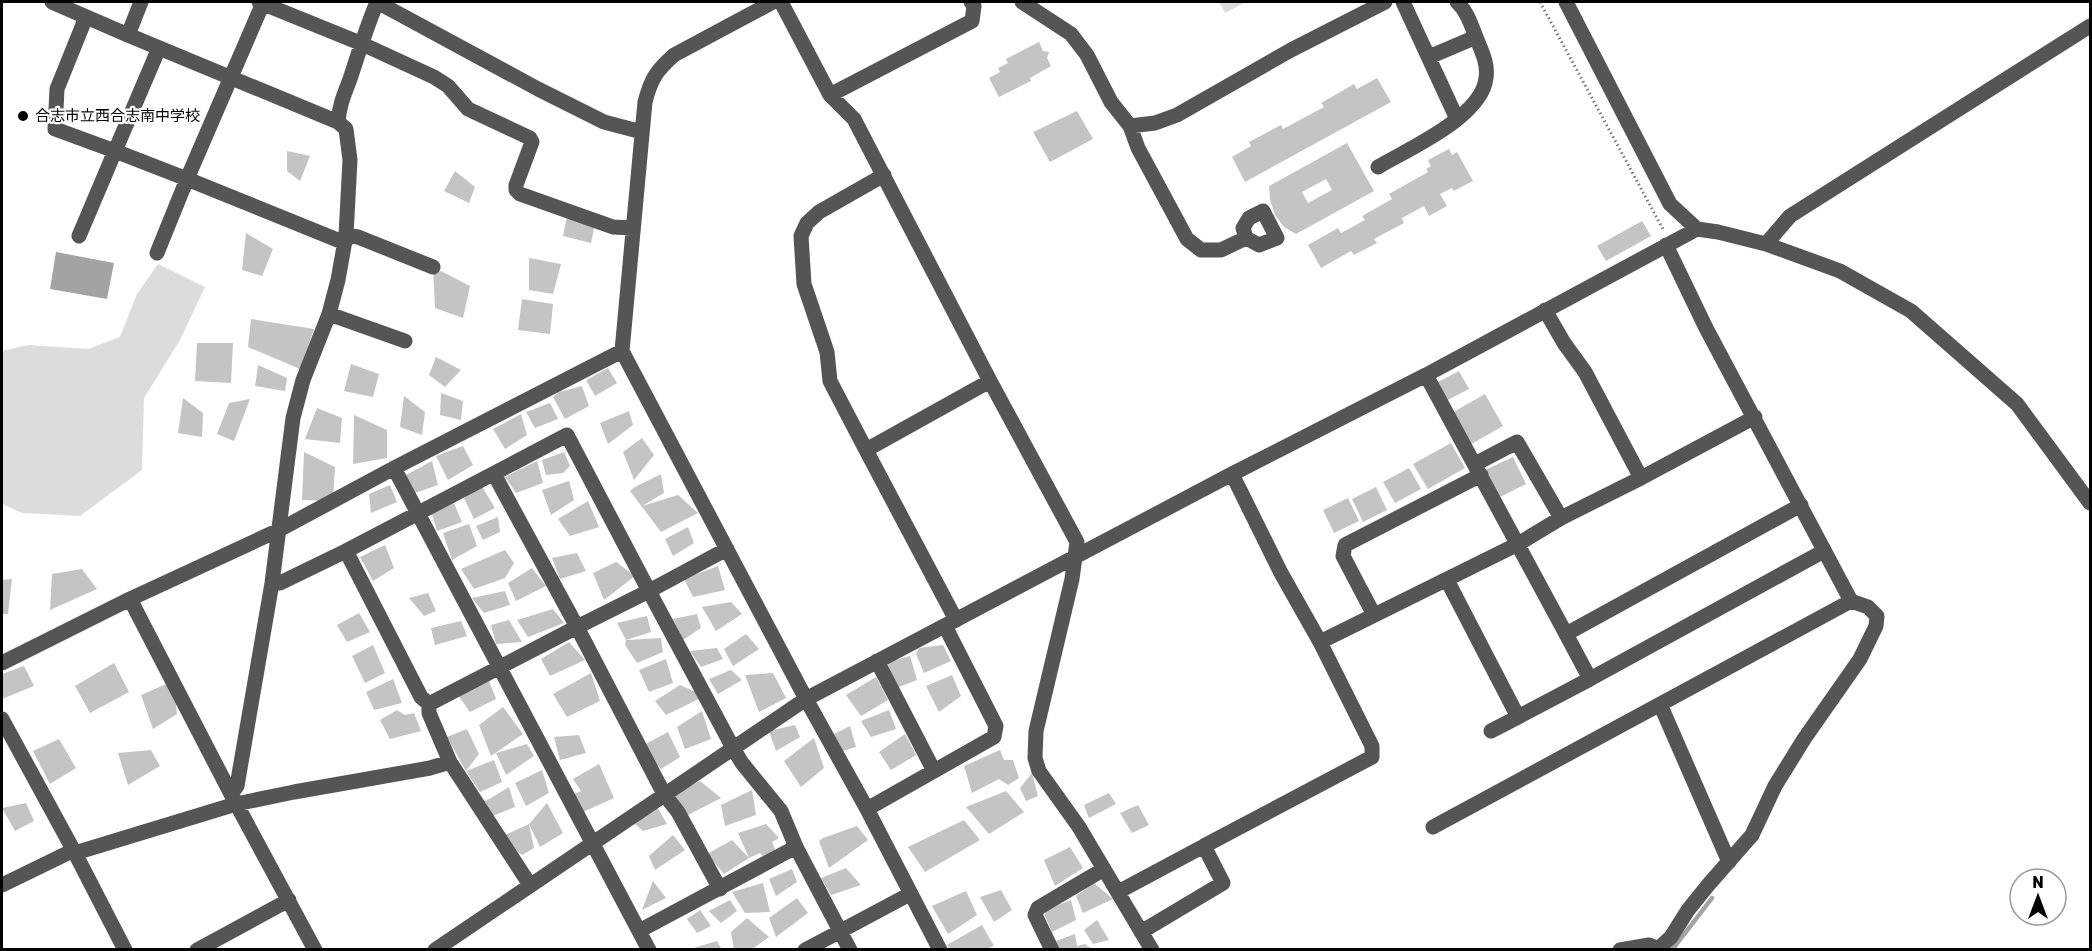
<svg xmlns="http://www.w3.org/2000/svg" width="2092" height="951" viewBox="0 0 2092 951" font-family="Rubik,'Noto Sans JP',sans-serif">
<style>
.green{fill:#dcdcdc}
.water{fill:#a3a3a3}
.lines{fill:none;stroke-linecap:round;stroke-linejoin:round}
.stream{stroke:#a3a3a3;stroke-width:4.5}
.building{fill:#c4c4c4;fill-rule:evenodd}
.path{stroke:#777;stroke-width:3;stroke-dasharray:1.5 3;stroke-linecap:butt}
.minor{stroke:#555;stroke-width:15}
.poi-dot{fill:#000;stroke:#fff;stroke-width:2}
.labels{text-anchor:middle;stroke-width:4.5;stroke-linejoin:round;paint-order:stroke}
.poi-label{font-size:15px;fill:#000;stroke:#fff;text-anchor:start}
</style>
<rect width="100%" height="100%" fill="#fff"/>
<path class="green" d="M1219 2H1246L1225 13Z
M158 264 205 287 180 340 144 398 142 470 80 516 22 513 2 504V351L28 345 88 349 120 337 137 294Z"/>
<path class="water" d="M56 252 114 263 107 299 50 289Z"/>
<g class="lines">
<path class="stream" d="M1672 950 1712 898"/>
</g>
<path class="building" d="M1039 42 1043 51 1049 52 1047 58 1051 66 1030 78 1031 81 999 97 989 78 1000 72 998 68 1008 63 1006 59Z
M1377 78 1391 102 1245 182 1232 157 1251 146 1249 142 1281 125 1283 129 1324 107 1321 103 1354 84 1357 89Z
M1077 111 1093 139 1050 162 1033 132Z
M1347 143 1374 191 1296 234 1284 227 1275 215 1270 200 1269 186ZM1326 179 1332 190 1308 203 1302 192Z
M1449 149 1452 155 1457 152 1473 181 1454 191 1452 188 1440 194 1447 206 1429 216 1424 206 1402 218 1404 223 1374 239 1377 243 1354 255 1351 251 1321 268 1308 245 1338 228 1341 233 1365 220 1362 216 1392 199 1389 194 1428 172 1426 169 1431 166 1428 160Z
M287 151 310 156 300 181 287 171Z
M455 171 475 187 469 203 444 191Z
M567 216 595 224 591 243 563 236Z
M1642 221 1651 236 1606 261 1597 246Z
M246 233 273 249 262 276 242 270Z
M529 258 561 264 553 294 529 290Z
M433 267 470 286 463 318 435 308Z
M522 299 553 304 550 334 518 330Z
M251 319 314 329 300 369 248 347Z
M197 343H233L231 383 195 381Z
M436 357 461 370 445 387 429 375Z
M351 364 379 374 373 397 344 391Z
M258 365 287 378 285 391 255 386Z
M608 368 617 383 595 396 586 380Z
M1459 371 1469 389 1444 402 1434 384Z
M582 386 589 406 565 419 553 397 559 392Z
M441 393 463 401 461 420 440 415Z
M1485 394 1503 426 1468 446 1450 414Z
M404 396 425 412 422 435 400 427Z
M183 398 203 413 202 437 178 433Z
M250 399 234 441 217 434 229 403Z
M550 403 558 419 535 428 526 412Z
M317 408 342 418 340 443 305 439Z
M629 411 633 425 608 444 600 423Z
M521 414 527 435 505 449 493 429Z
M354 415 387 430V458L353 464Z
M642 438 654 455 634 480 623 452Z
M1451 443 1465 468 1428 489 1413 464Z
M463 446 473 465 448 480 436 456Z
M304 452 335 467 333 501 302 500Z
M564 452 570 466 563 473 546 475 542 460Z
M1513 457 1526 484 1498 498 1485 470Z
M432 461 438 485 415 493 406 475Z
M537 461 543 483 516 493 505 477Z
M1409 468 1421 489 1395 503 1383 482Z
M661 474 664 493 642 506 678 495 698 513 661 532 630 491 635 487Z
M569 481 574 500 551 515 542 490Z
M390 485 397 502 371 513 369 494Z
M481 485 495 508 474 519 464 498Z
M1376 487 1387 510 1363 522 1352 499Z
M1348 498 1359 521 1334 533 1323 510Z
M453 501 462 522 437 531 431 511Z
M588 501 599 527 570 536 558 519Z
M498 517 500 532 483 540 476 526Z
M469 524 477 546 452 560 443 533Z
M688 527 694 543 673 556 665 539Z
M385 545 394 568 373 581 360 557Z
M505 550 514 563 505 578 474 589 461 569Z
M577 553 586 571 560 579 552 558Z
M616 562 635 576 604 600 593 573Z
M718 566 725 590 693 597 684 579Z
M532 568 546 586 516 601 508 583Z
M82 569 97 589 50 610 52 574Z
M12 579 8 614H2V580Z
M505 591 510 605 484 613 472 598Z
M428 593 436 611 424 616 409 598Z
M731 602 742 614 716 631 702 607Z
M553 609 564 623 528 637 517 620Z
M359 613 370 632 347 642 337 625Z
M697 614 701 628 683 640 673 619Z
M647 616 651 632 626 640 617 623Z
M509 620 522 642 496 644 491 625Z
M461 621 467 636 435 645 431 628Z
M746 634 759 649 733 666 724 649Z
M661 638 663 652 637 663 625 645 626 640Z
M569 642 585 660 550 676 541 659Z
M373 645 385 673 365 683 352 656Z
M943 645 951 661 924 673 916 654 919 648Z
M717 648 723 659 701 667 690 651Z
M910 656 917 680 891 690 888 662Z
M666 659 673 683 649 692 639 670Z
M114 663 129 692 90 713 75 686Z
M24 666 34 686 2 699V674Z
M731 670 742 680 718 694 709 679Z
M591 673 600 701 567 717 553 694Z
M773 673 786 698 759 712 745 675Z
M952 675 961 696 939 712 926 686Z
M876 677 888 700 861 716 846 695Z
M393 679 402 703 374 710 366 692Z
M173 681 177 714 153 729 141 695Z
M489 681 496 699 470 712 455 691Z
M680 685 705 696 666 715 655 701Z
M503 707 523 734 491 756 479 725Z
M397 710 405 715 414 713 421 731 390 739 380 720Z
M889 710 896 729 871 737 861 721Z
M702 711 711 739 685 749 677 727Z
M795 725 800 737 776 751 769 731Z
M850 726 856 747 843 751 834 734Z
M467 729 479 754 466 771 447 737Z
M668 732 680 757 661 769 640 747Z
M905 734 916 755 891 770 879 752Z
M579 735 586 753 560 760 554 737Z
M814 738 824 768 801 787 784 761Z
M59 739 76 768 50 784 33 751Z
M527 744 534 756 506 775 496 753Z
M151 750 160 766 128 785 118 753Z
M1000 750 1004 760H1013L1019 778 1008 785 999 779 972 793 964 766Z
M494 760 502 782 480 792 466 771Z
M599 764 614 798 583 812 574 794 581 791 573 779Z
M542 770 549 793 526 806 515 783Z
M1032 773 1038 796 1026 801 1020 788Z
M700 781 721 798 688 815 673 794Z
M509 787 515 807 493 816 484 802Z
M752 790 756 815 725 826 721 805Z
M1006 791 1024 812 989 834 966 807Z
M1109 793 1116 804 1089 818 1084 805Z
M26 803 34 821 15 831 2 808Z
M547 803 563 833 540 847 529 824 534 848 522 855 499 838 529 824Z
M656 805 667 824 643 831 635 824Z
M1138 805 1149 825 1132 833 1120 813Z
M964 820 980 840 925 872 908 847Z
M766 824 779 838 772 842 778 857 765 859 760 853 749 858 738 833Z
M857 826 868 840 829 868 819 841 823 838Z
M673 835 685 850 655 870 649 856Z
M732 840 749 858 724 874 707 854Z
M1070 847 1083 868 1055 886 1044 860Z
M846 868 861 885 831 895 821 878Z
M792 869 797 882 776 896 769 879Z
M653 881 666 898 642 910Z
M763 883 770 912 745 913 732 892Z
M1094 883 1113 899 1083 913 1076 896Z
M1001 890 1012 910 994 922 980 897Z
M966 891 977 915 948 934 932 906Z
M797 898 808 913 776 937 769 918Z
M730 900 737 911 721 923 709 911Z
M1071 900 1076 920 1052 932 1043 911Z
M700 910 711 926 697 933 687 919Z
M747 918 769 937 751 950H734L731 932Z
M1097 920 1109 940 1093 944 1084 930Z
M982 925 994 946 983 950H950L947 945Z
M1075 934 1077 946 1085 944 1093 950H1060L1056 941Z
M717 941 722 950H690V949Z"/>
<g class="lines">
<path class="path" d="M1540 2 1664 231"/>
<path class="minor" d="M52 2 128 35 338 122 346 129 350 160 346 235 338 280 329 314 303 380 293 418 272 583 237 786 231 794
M259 2 360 43 434 77 448 86 468 109 530 138 532 142 516 185V190L520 194 613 227 632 228
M773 2 674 55C656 71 651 79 645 102L622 351 806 699 867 809 940 950
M781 2 830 95 854 119 990 381 1077 542 1072 579 1036 731 1035 758 1039 771 1079 827 1152 950
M1022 2 1071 34 1087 55 1111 102 1130 126 1138 148 1187 239 1201 250H1221L1246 238
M1403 2 1457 119
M1566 2 1670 204 1697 229
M263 3 187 179 345 243
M128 35 141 2
M1429 57 1476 37
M830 95 972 21 974 6 971 2
M338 122C340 100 346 92 352 73 360 48 367 26 377 2L538 89 604 122 642 132
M1130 126 1155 123 1177 115 1291 50 1385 2
M1378 167C1408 149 1482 117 1486 78 1488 65 1483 54 1478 42 1472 28 1468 12 1457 2
M1263 211 1277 238 1259 245 1246 238 1243 228 1249 218Z
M346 235 358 237 433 267
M79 236 115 151 55 129 57 89 86 17
M1766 244 1790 216 2090 26
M157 253 187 179 115 151 159 48
M1545 310 1564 343 1585 372 1641 478
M329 314 405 341
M1426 375 1566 634
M866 450 830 381 827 352 804 284 801 236 807 223 819 212 884 175
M1475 464 1517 442 1561 518
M394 468 649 950
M1232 474 1281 573 1320 642
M1801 505 1566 634 1590 679 1824 551
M727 549 649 591 733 748 742 763 781 811 796 847 850 950
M346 551 421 697 429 704
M1447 580 1518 717 1590 679
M272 583H280L346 551 567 435 649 591 577 627 664 794 678 812 720 889
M130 599 231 794 315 950
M1374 615 1343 556 1345 545 1481 475
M956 620 866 450 990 381
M877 661 934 771
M2 663 130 599 279 530 394 468 622 351
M1660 704 1729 862
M2 719 75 853 125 950
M1491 731 1518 717
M450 762 429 713V704L577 627 494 474
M867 809 994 737 996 726 945 626
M1433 827 1851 601 1706 328 1666 245
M1204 846 1372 757V746L1320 642 1518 544 1561 518 1641 478 1755 417
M75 853 236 804 294 792 430 768 450 762 530 885
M2 885 74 850
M1118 892 1204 846 1223 883 1141 932
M639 931 796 847
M197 950 289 900
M435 950 806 699 1232 474 1426 375 1697 229 1718 232 1766 244 1840 271 1911 311 2017 404 2090 503
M805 950 910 894
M1052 950 1035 915 1038 908 1104 869
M1620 950 1649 945 1657 948
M1657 950 1671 937 1688 910 1709 884 1752 835 1775 786 1804 739 1860 659 1876 626 1877 616 1868 607 1851 601"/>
</g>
<circle class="poi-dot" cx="23" cy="116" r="6"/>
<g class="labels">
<g class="poi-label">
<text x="35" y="121">合志市立西合志南中学校</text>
</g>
</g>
<rect width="2092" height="951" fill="none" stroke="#000000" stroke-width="6"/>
<g transform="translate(2038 897)"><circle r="28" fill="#ffffff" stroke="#999999" stroke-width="1.5"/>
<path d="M0-4.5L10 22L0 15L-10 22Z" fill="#000000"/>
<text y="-9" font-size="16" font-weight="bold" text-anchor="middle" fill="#000000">N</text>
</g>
</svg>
